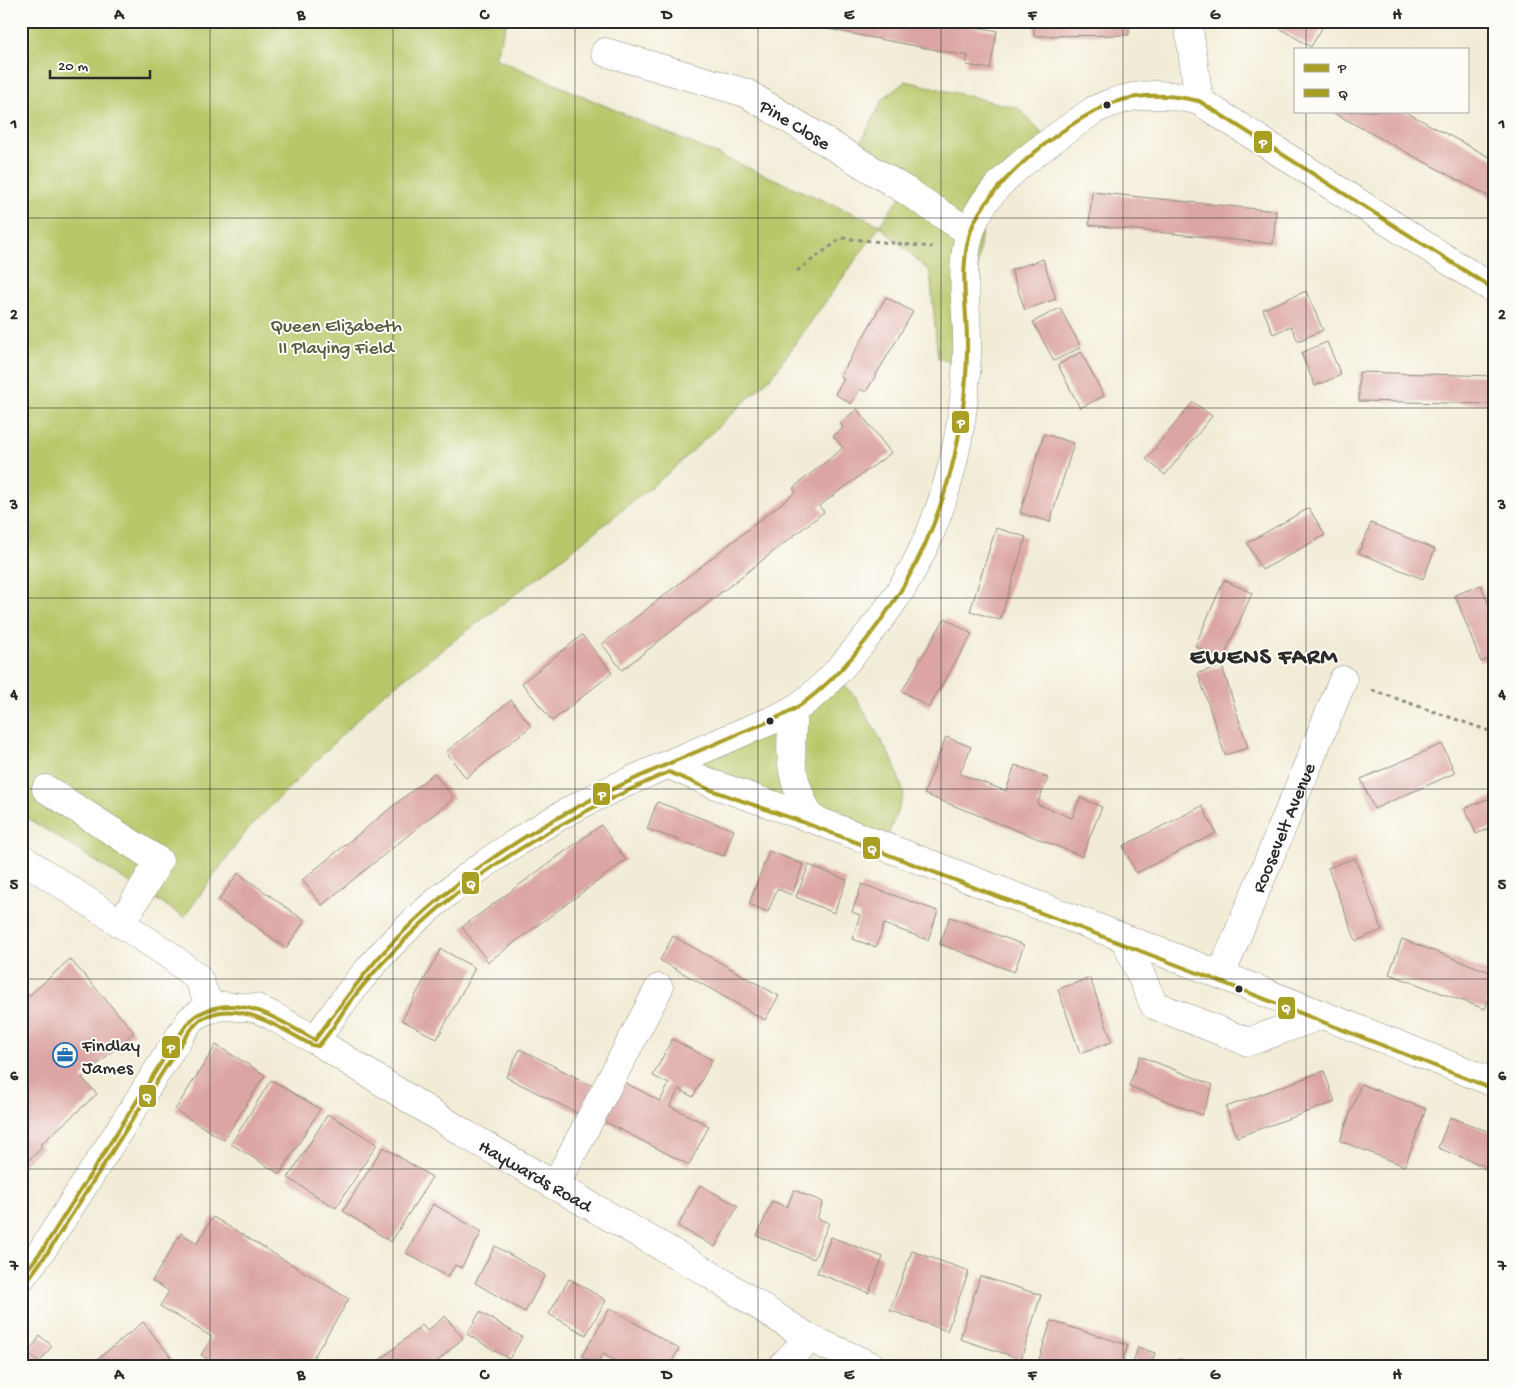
<svg xmlns="http://www.w3.org/2000/svg" width="1516" height="1387" viewBox="0 0 1516 1387" font-family="'Gochi Hand',sans-serif">
<style>
.green{fill:#b8c769;stroke:#72794a}
.building{fill:#dba5a3}
.lines{fill:none;stroke-linecap:round;stroke-linejoin:round}
.minor-casing{stroke:#8e8c80;stroke-width:29}
.path{stroke:#8e8c80;stroke-width:3;stroke-dasharray:4 4;stroke-linecap:butt}
.minor{stroke:#fff;stroke-width:28}
.bus-1-casing{stroke:#fdfcf7;stroke-width:8}
.bus-2-casing{stroke:#fdfcf7;stroke-width:8}
.bus-1{stroke:#aa9f25;stroke-width:4}
.bus-2{stroke:#aa9f25;stroke-width:4}
.grid{fill:none;stroke:#2b2b2b;stroke-width:1;stroke-opacity:0.55}
.bus-dot{fill:#2b2b2b;stroke:#fdfcf7;stroke-width:2}
.labels{text-anchor:middle;stroke-width:4;stroke-linejoin:round;paint-order:stroke}
.street-label{font-size:19px;fill:#2b2b2b;stroke:#fdfcf7}
.park-label{font-size:19px;fill:#555a3e;stroke:#fdfcf7}
.poi-label{font-size:19px;fill:#2b2b2b;stroke:#fdfcf7;text-anchor:start}
.district-label{font-size:24px;font-weight:bold;letter-spacing:1px;fill:#2b2b2b;stroke:#fdfcf7}
.line-badge{stroke:#fdfcf7;stroke-width:2}
.badge-label{font-size:14px;text-anchor:middle;font-weight:bold;fill:#fff}
.neatline{fill:none;stroke:#2b2b2b;stroke-width:2}
.grid-label{font-size:16px;text-anchor:middle;font-weight:bold;fill:#2b2b2b}
</style>
<rect width="100%" height="100%" fill="#fdfcf7"/>
<filter id="ink" filterUnits="userSpaceOnUse"><feTurbulence type="fractalNoise" baseFrequency=".02" numOctaves="2"/><feDisplacementMap in="SourceGraphic" scale="10" xChannelSelector="R" yChannelSelector="G"/><feConvolveMatrix kernelMatrix="1 2 1 2 8 2 1 2 1" color-interpolation-filters="sRGB"/></filter>
<filter id="wash" filterUnits="userSpaceOnUse"><feTurbulence type="fractalNoise" baseFrequency=".0096" numOctaves="4" result="noise"/><feDisplacementMap in="SourceGraphic" scale="20" xChannelSelector="R" yChannelSelector="G"/><feGaussianBlur stdDeviation="1.12" result="paint"/><feColorMatrix in="noise" values="0 0 0 0 0 0 0 0 0 0 0 0 0 0 0 0 0 1.4 0 .05"/><feComposite in="paint" operator="in"/></filter>
<g filter="url(#wash)">
<rect width="100%" height="100%" fill="#f2ecd6"/>
<path class="green" d="M21 21H507L495 58 880 225 905 190 852 158 884 98 906 81 1018 108 1050 142 985 200 967 363 938 359 930 272 880 226 772 376 671 471 546 571 381 696 248 829 184 917 21 814Z
M833 675 856 697 894 763 904 794 884 846 669 765Z"/>
<g id="blocks">
<path class="building" d="M785 21H944L997 31 990 69 966 65 968 56Z
M1034 21H1129V35L1034 36Z
M1268 21H1326L1311 47Z
M1330 111H1404L1495 160V200Z
M1092 192 1276 211 1273 244 1089 225Z
M1043 259 1056 299 1025 310 1011 270Z
M1306 291 1323 330 1298 341 1291 326 1273 334 1263 309Z
M886 297 913 312 866 392 860 389 851 404 835 394 844 379 840 377Z
M1060 308 1081 347 1054 361 1033 322Z
M1327 342 1341 375 1315 386 1301 353Z
M1081 352 1104 396 1080 408 1058 365Z
M1359 372 1495 376V404L1359 401Z
M1193 402 1212 416 1165 475 1146 459Z
M857 409 891 453 819 506 824 512 622 670 602 644 796 492 793 488 843 448 833 436 843 428 840 423Z
M1044 434 1074 443 1050 522 1020 513Z
M1309 508 1325 535 1262 570 1247 543Z
M1371 523 1435 549 1423 579 1359 553Z
M996 528 1026 537 1000 620 970 611Z
M1224 580 1252 593 1223 659 1195 646Z
M1481 585 1495 621V656L1481 662 1455 595Z
M945 618 972 634 929 707 902 691Z
M582 635 612 673 552 721 522 683Z
M1222 666 1248 748 1225 755 1198 673Z
M511 700 531 726 466 778 446 752Z
M946 737 971 747 960 774 1006 791 1015 765 1048 778 1037 804 1072 818 1080 798 1102 807 1082 856 924 794Z
M1442 744 1455 773 1374 809 1361 779Z
M434 773 454 798 322 905 302 880Z
M1495 796V826L1476 834 1465 808Z
M657 802 734 830 724 856 647 829Z
M1202 806 1216 833 1136 873 1123 846Z
M601 825 626 860 488 962 462 927Z
M769 851 803 864 792 895 777 889 768 912 749 904Z
M1355 858 1382 930 1356 941 1328 868Z
M809 865 847 880 834 913 796 897Z
M238 873 305 921 286 948 219 900Z
M862 884 938 911 928 940 884 924 876 947 852 939 860 915 852 912Z
M950 917 1024 945 1014 972 940 944Z
M673 936 779 996 765 1020 660 960Z
M1402 939 1495 974V981L1485 1009 1389 974Z
M441 949 475 968 437 1039 402 1020Z
M70 959 134 1032 82 1078 97 1094 40 1145 42 1148 21 1167V1003Z
M1090 978 1112 1042 1080 1053 1058 989Z
M672 1039 712 1060 693 1097 679 1089 670 1106 709 1126 689 1165 602 1120 622 1081 660 1101 669 1084 653 1076Z
M216 1045 265 1075 224 1140 175 1110Z
M520 1049 593 1086 579 1114 506 1077Z
M1140 1056 1213 1085 1202 1115 1129 1086Z
M1324 1071 1335 1102 1237 1137 1226 1107Z
M271 1080 320 1109 280 1174 231 1144Z
M1361 1084 1426 1109 1405 1166 1340 1141Z
M328 1114 377 1144 336 1208 288 1178Z
M1450 1117 1495 1134V1170L1438 1148Z
M383 1147 432 1177 391 1242 343 1211Z
M700 1185 738 1206 715 1247 678 1226Z
M794 1190 823 1202 817 1218 829 1223 814 1259 757 1236 772 1201 787 1207Z
M433 1204 482 1232 461 1268 455 1265 448 1277 406 1253Z
M213 1217 349 1299 308 1366H219L201 1355 212 1337 160 1306 169 1291 152 1281 181 1233 197 1243Z
M831 1237 883 1257 869 1293 817 1273Z
M495 1246 545 1275 525 1312 475 1283Z
M912 1251 969 1271 947 1331 890 1310Z
M980 1276 1041 1295 1021 1359 960 1339Z
M569 1279 606 1300 586 1335 549 1314Z
M610 1308 679 1349 669 1366H624L603 1354 597 1364 582 1356Z
M480 1312 522 1337 509 1359 467 1334Z
M445 1316 463 1338 432 1366H373L422 1325 427 1331Z
M1051 1321 1128 1345 1121 1366H1037Z
M143 1322 178 1366H89Z
M40 1336 52 1346 39 1363 28 1353Z
M1138 1347 1155 1353 1151 1366H1132Z
M1179 1359 1194 1364 1193 1366H1178Z"/>
</g>
</g>
<g filter="url(#ink)">
<use href="#blocks" fill-opacity="0" stroke="#8e8c80" stroke-width="1"/>
<g class="lines">
<defs>
<g id="minor">
<path d="M1188 21 1199 101"/>
<path id="s1" d="M605 52 746 93 905 190 969 232"/>
<path d="M793 710C790 759 788 773 810 818"/>
<path d="M669 765 713 784 810 818 1221 975 1495 1083"/>
<path d="M46 789 159 861 121 924"/>
<path d="M23 859 169 955 198 978 211 1009"/>
<path d="M1125 939 1154 1005 1248 1042 1322 1015"/>
<path id="s2" d="M1221 975 1343 680"/>
<path d="M315 1040C329 1021 343 1000 358 982 417 908 499 848 582 804 634 777 690 756 743 732 759 725 776 720 791 711 823 693 859 647 882 617 939 542 964 448 967 354 969 306 954 257 978 213 999 173 1058 137 1094 110 1129 93 1162 91 1199 101L1495 290"/>
<path d="M555 1186 659 988"/>
<path id="s3" d="M21 1278 43 1249 190 1020 203 1011 222 1006 256 1008 271 1015 315 1040 467 1135 708 1273 809 1338 872 1366"/>
<path d="M782 1366 809 1338"/>
</g>
</defs>
<use href="#minor" class="minor-casing"/>
<path class="path" d="M797 271 842 238 932 247
M1372 690 1495 733"/>
<use href="#minor" class="minor"/>
<defs>
<path id="bus-1" d="M21 1278 43 1249 173 1044C180 1036 188 1020 197 1015 240 991 278 1020 315 1040 336 1011 356 983 380 956 437 893 508 843 583 804 633 777 686 757 738 734 759 725 782 718 802 704 842 675 877 629 903 587 945 516 966 432 967 350 968 311 958 269 971 230 986 184 1076 112 1122 100 1148 93 1173 95 1199 101L1495 290"/>
<path id="bus-2" d="M26 1282 48 1252 178 1048C184 1040 192 1026 200 1020 236 996 281 1029 312 1045L318 1046C329 1035 338 1019 347 1006 361 987 377 968 394 951 470 870 568 816 669 772L711 790 808 824 1219 981 1493 1089"/>
</defs>
<use href="#bus-1" class="bus-1-casing"/>
<use href="#bus-2" class="bus-2-casing"/>
<use href="#bus-1" class="bus-1"/>
<use href="#bus-2" class="bus-2"/>
</g>
</g>
<path class="grid" d="M210 21V1366M393 21V1366M575 21V1366M758 21V1366M941 21V1366M1123 21V1366M1306 21V49M1306 111V1366M21 218H1495M21 408H1495M21 598H1495M21 789H1495M21 979H1495M21 1169H1495"/>
<defs>
<symbol id="office-ring" viewBox="-11 -11 22 22"><circle r="9.5" fill="#fdfcf7" stroke="#1f6fb2" stroke-width="1.5"/><path d="M-6-3h4V-5.5h4V-3h4V5H-6ZM-1-4.5V-3h2v-1.5ZM-6 0V1H6V0Z" fill="#1f6fb2"/></symbol>
</defs>
<g fill-rule="evenodd">
<use href="#office-ring" x="51" y="1041" width="28" height="28"/>
</g>
<g class="bus-dot">
<circle cx="1107" cy="105" r="4.5"/>
<circle cx="770" cy="721" r="4.5"/>
<circle cx="1239" cy="989" r="4.5"/>
</g>
<g class="labels">
<g class="street-label">
<text dy="7" stroke="none"><textPath href="#s1" startOffset="205">Pine Close</textPath></text>
<text dy="7" stroke="none"><textPath href="#s2" startOffset="160">Roosevelt Avenue</textPath></text>
<text dy="7" stroke="none"><textPath href="#s3" startOffset="704">Haywards Road</textPath></text>
</g>
<g class="park-label">
<text x="336" y="331">Queen Elizabeth<tspan x="336" dy="22">II Playing Field</tspan></text>
</g>
<g class="poi-label">
<text x="82" y="1051">Findlay<tspan x="82" dy="22">James</tspan></text>
</g>
<g class="district-label">
<text x="1264" y="663">EWENS FARM</text>
</g>
</g>
<g class="line-badge">
<rect x="1253" y="130" width="20" height="24" rx="5" fill="#aa9f25"/>
<rect x="951" y="410" width="19" height="24" rx="5" fill="#aa9f25"/>
<rect x="592" y="782" width="19" height="24" rx="5" fill="#aa9f25"/>
<rect x="862" y="836" width="19" height="24" rx="5" fill="#aa9f25"/>
<rect x="461" y="871" width="19" height="24" rx="5" fill="#aa9f25"/>
<rect x="1277" y="996" width="19" height="24" rx="5" fill="#aa9f25"/>
<rect x="161" y="1035" width="20" height="24" rx="5" fill="#aa9f25"/>
<rect x="138" y="1084" width="19" height="24" rx="5" fill="#aa9f25"/>
</g>
<g class="badge-label">
<text x="1263" y="147">P</text>
<text x="961" y="427">P</text>
<text x="602" y="799">P</text>
<text x="872" y="853">Q</text>
<text x="471" y="888">Q</text>
<text x="1286" y="1012">Q</text>
<text x="171" y="1052">P</text>
<text x="147" y="1101">Q</text>
</g>
<rect width="1516" height="1387" fill="none" stroke="#fdfcf7" stroke-width="55"/>
<rect x="1294" y="48" width="175" height="65" fill="#fdfcf7" stroke="#a9a8a5"/>
<rect x="1304" y="64" width="25" height="8" fill="#aa9f25" stroke="#a9a8a5"/>
<text x="1338" y="72" font-size="15" fill="#2b2b2b">P</text>
<rect x="1304" y="89" width="25" height="8" fill="#aa9f25" stroke="#a9a8a5"/>
<text x="1338" y="98" font-size="15" fill="#2b2b2b">Q</text>
<path d="M50 70v8h100v-8" fill="none" stroke="#2b2b2b" stroke-width="2.5"/>
<text x="58" y="70" font-size="15" fill="#2b2b2b" stroke="#fdfcf7" stroke-width="4" paint-order="stroke">20 m</text>
<rect x="28" y="28" width="1460" height="1332" class="neatline"/>
<g class="grid-label">
<text x="119" y="19">A</text>
<text x="301" y="19">B</text>
<text x="484" y="19">C</text>
<text x="667" y="19">D</text>
<text x="849" y="19">E</text>
<text x="1032" y="19">F</text>
<text x="1215" y="19">G</text>
<text x="1397" y="19">H</text>
<text x="14" y="128">1</text>
<text x="1502" y="128">1</text>
<text x="14" y="319">2</text>
<text x="1502" y="319">2</text>
<text x="14" y="509">3</text>
<text x="1502" y="509">3</text>
<text x="14" y="699">4</text>
<text x="1502" y="699">4</text>
<text x="14" y="889">5</text>
<text x="1502" y="889">5</text>
<text x="14" y="1080">6</text>
<text x="1502" y="1080">6</text>
<text x="14" y="1270">7</text>
<text x="1502" y="1270">7</text>
<text x="119" y="1379">A</text>
<text x="301" y="1379">B</text>
<text x="484" y="1379">C</text>
<text x="667" y="1379">D</text>
<text x="849" y="1379">E</text>
<text x="1032" y="1379">F</text>
<text x="1215" y="1379">G</text>
<text x="1397" y="1379">H</text>
</g>
</svg>
